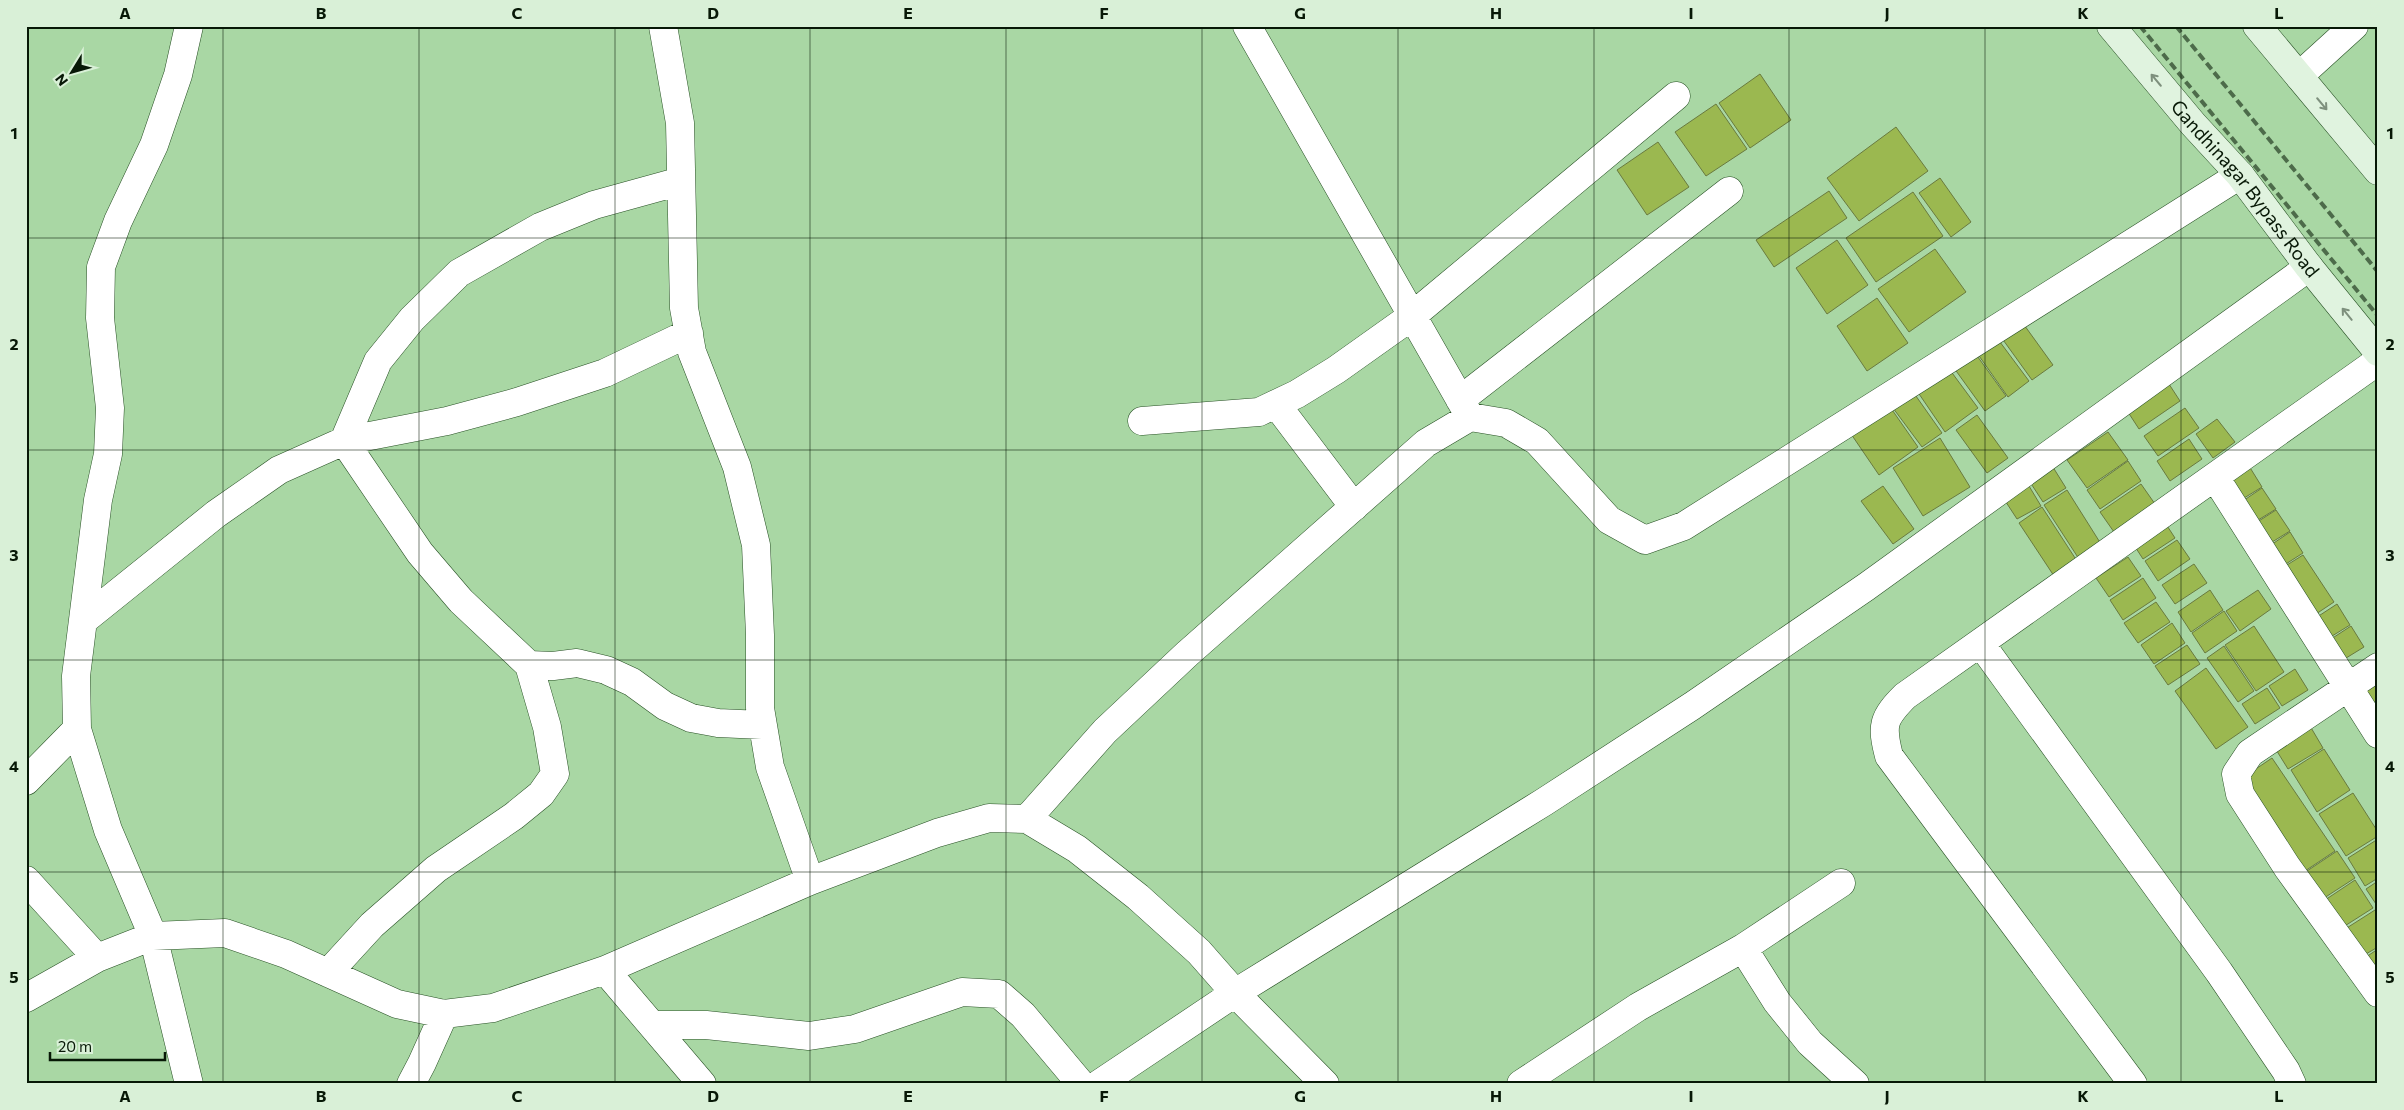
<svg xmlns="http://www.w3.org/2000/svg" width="2404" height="1110" viewBox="0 0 2404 1110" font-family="Commissioner,sans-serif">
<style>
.building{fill:#9bb850;stroke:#697a3f}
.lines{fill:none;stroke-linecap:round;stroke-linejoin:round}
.street-casing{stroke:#285125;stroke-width:29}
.secondary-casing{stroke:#285125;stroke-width:29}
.street{stroke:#fff;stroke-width:28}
.secondary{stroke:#e0f3df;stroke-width:28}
.rail{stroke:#4d6b4a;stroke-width:4;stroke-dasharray:8 4;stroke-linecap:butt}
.oneway{stroke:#7e907d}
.grid{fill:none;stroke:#071806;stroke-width:1;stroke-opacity:0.55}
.labels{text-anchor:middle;stroke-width:5;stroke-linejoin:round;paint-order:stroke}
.street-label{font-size:19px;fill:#071806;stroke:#d9f0d7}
.neatline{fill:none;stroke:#071806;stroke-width:2}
.grid-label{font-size:16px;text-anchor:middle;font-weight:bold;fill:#071806}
</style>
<rect width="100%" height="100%" fill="#a9d7a4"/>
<path class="building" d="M1760 74 1791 120 1750 148 1719 103Z
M1716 104 1747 149 1706 176 1675 132Z
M1896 127 1928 171 1859 221 1827 178Z
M1658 142 1689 187 1647 215 1617 170Z
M1940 178 1971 222 1951 237 1919 193Z
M1829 191 1847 218 1774 267 1756 240Z
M1913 192 1943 236 1876 282 1846 238Z
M1837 240 1868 285 1827 314 1796 268Z
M1935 249 1966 292 1909 332 1878 289Z
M1877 298 1908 343 1867 371 1837 326Z
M2022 322 2053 365 2032 380 2001 337Z
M1997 338 2029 381 2008 397 1977 353Z
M1975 353 2006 396 1985 411 1954 368Z
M1947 366 1978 408 1945 432 1915 388Z
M2167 381 2180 401 2139 429 2126 409Z
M1911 389 1942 433 1922 447 1890 404Z
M1888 404 1918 447 1879 475 1849 431Z
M2185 408 2199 428 2158 456 2144 436Z
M1977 415 2008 458 1987 473 1956 430Z
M2217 419 2235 442 2213 458 2196 434Z
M2108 432 2128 460 2087 488 2067 460Z
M1940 438 1970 487 1923 516 1893 468Z
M2189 439 2202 459 2170 481 2157 461Z
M2128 461 2141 481 2100 509 2087 490Z
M2051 464 2066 488 2043 502 2028 479Z
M2249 466 2262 487 2236 503 2223 483Z
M2026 481 2041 506 2017 519 2002 496Z
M2141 484 2155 504 2114 532 2100 512Z
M1883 486 1914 529 1893 544 1861 501Z
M2262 488 2276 509 2250 525 2237 505Z
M2067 490 2101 544 2079 559 2044 505Z
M2042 507 2077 561 2054 576 2019 523Z
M2276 510 2290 531 2264 547 2251 526Z
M2162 518 2175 538 2143 559 2130 539Z
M2290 532 2303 553 2278 569 2265 549Z
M2177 540 2190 559 2158 581 2145 561Z
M2303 555 2334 602 2310 618 2279 570Z
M2128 557 2141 576 2109 597 2096 578Z
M2194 564 2207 583 2175 604 2162 585Z
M2143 578 2156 598 2123 620 2110 600Z
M2210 590 2223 610 2191 632 2178 612Z
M2258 590 2271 609 2240 631 2226 611Z
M2156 602 2170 622 2138 643 2124 623Z
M2337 604 2350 625 2324 641 2311 621Z
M2224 611 2237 631 2205 653 2192 633Z
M2172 623 2185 643 2154 664 2141 645Z
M2254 626 2284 672 2256 691 2225 645Z
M2351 626 2364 647 2338 663 2325 643Z
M2187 645 2200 664 2168 685 2155 666Z
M2224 646 2254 691 2238 702 2207 658Z
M2206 668 2248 727 2216 749 2175 691Z
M2295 669 2308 690 2282 706 2269 686Z
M2378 674V700L2368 709 2352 690Z
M2267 688 2280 708 2255 724 2242 704Z
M2310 726 2323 748 2288 769 2275 748Z
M2324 749 2350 790 2317 812 2291 770Z
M2272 758 2335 851 2305 871 2241 779Z
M2353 793 2378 832V836L2346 856 2319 814Z
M2378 839V878L2365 886 2348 858Z
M2337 851 2355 878 2321 900 2304 873Z
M2355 880 2373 908 2340 929 2322 902Z
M2378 881V907L2366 889Z
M2375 910 2378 913V947L2359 958 2342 931Z
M2378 949V982L2363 959Z"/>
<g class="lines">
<defs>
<path id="street" d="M189 26 178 75 154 145 118 221 101 267 100 318 110 408 108 454 98 500 76 676 77 729 108 830 153 936 189 1084
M663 26 680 123 684 308 692 352 737 467 756 545 760 635V708L770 767 810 881
M1247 26 1470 417
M2299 76 2354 26
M681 181 594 205 540 227 459 273 412 319 378 361 344 441 420 553 461 601 529 665 553 666 577 663 606 670 632 682 665 706 691 718 718 723 762 725
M1460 400 1729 191
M1276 404 1354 507
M1142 421 1259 412 1297 394 1336 370 1412 316 1676 96
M2215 477 2378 734
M84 620 216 514 279 470 344 441 447 421 517 402 605 373 689 333
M1981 644 2219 972 2286 1071 2292 1084
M2378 667 2250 753 2236 774 2240 794 2287 867 2378 993
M26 781 77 729
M1027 819 1105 731 1187 654 1426 443 1470 417 1506 423 1537 441 1609 520 1645 540 1684 526 2240 175
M26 880 97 958
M1743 948 1777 1002 1810 1043 1855 1084
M605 970 810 881 937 833 989 818 1027 819 1077 849 1138 897 1199 952 1235 993 1325 1084
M328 973 372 925 436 869 514 816 541 794 555 774 547 727 529 665
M26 998 97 958 153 936 225 933 286 954 397 1004 444 1014 493 1008 605 970 702 1084
M652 1025H706L809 1036 855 1029 962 992 999 994 1023 1015 1081 1084
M411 1084 422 1063 444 1014
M1099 1084 1235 993 1544 802 1692 706 1866 587 2309 267
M1521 1084 1638 1007 1743 948 1841 883
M2133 1084 1889 756C1881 725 1883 718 1905 696L2378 361"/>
<g id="secondary">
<path id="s1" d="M2111 26 2193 124 2240 175 2309 267 2378 352"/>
<path d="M2257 26 2378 171"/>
</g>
</defs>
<use href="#street" class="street-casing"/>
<use href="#secondary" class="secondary-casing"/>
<use href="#street" class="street"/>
<use href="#secondary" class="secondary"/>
<path class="rail" d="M2140 26 2378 316
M2176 26 2378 272"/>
</g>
<defs><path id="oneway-shaft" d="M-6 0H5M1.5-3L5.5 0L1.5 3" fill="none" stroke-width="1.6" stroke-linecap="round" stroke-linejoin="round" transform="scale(1.25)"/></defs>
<g class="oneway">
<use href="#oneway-shaft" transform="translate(2156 80) rotate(-130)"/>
<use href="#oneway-shaft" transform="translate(2322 104) rotate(50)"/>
<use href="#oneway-shaft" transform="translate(2347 314) rotate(-129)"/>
</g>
<path class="grid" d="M223 26V1084M419 26V1084M615 26V1084M810 26V1084M1006 26V1084M1202 26V1084M1398 26V1084M1594 26V1084M1789 26V1084M1985 26V1084M2181 26V1084M26 238H2378M26 450H2378M26 660H2378M26 872H2378"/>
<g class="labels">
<g class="street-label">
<text dy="7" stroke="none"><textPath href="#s1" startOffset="211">Gandhinagar Bypass Road</textPath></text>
</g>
</g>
<rect width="2404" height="1110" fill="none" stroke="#d9f0d7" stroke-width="55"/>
<g transform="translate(72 72) rotate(233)" stroke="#d9f0d7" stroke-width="4" paint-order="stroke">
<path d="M0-4L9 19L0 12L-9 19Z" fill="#071806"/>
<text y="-8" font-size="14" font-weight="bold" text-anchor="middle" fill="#071806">N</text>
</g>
<path d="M50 1052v8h115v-8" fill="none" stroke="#071806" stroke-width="2.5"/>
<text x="58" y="1052" font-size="15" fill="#071806" stroke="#d9f0d7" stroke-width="4" paint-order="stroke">20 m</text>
<rect x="28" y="28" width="2348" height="1054" class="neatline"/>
<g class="grid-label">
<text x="125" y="19">A</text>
<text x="321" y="19">B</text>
<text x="517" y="19">C</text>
<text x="713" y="19">D</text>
<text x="908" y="19">E</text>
<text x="1104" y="19">F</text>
<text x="1300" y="19">G</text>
<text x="1496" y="19">H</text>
<text x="1691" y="19">I</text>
<text x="1887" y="19">J</text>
<text x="2083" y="19">K</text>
<text x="2279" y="19">L</text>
<text x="14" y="139">1</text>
<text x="2390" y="139">1</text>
<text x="14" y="350">2</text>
<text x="2390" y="350">2</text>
<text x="14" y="561">3</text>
<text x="2390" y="561">3</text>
<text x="14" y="772">4</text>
<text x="2390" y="772">4</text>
<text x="14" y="983">5</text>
<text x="2390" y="983">5</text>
<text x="125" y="1102">A</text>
<text x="321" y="1102">B</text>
<text x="517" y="1102">C</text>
<text x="713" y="1102">D</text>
<text x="908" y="1102">E</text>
<text x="1104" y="1102">F</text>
<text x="1300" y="1102">G</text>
<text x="1496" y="1102">H</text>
<text x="1691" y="1102">I</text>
<text x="1887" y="1102">J</text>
<text x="2083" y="1102">K</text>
<text x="2279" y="1102">L</text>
</g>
</svg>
